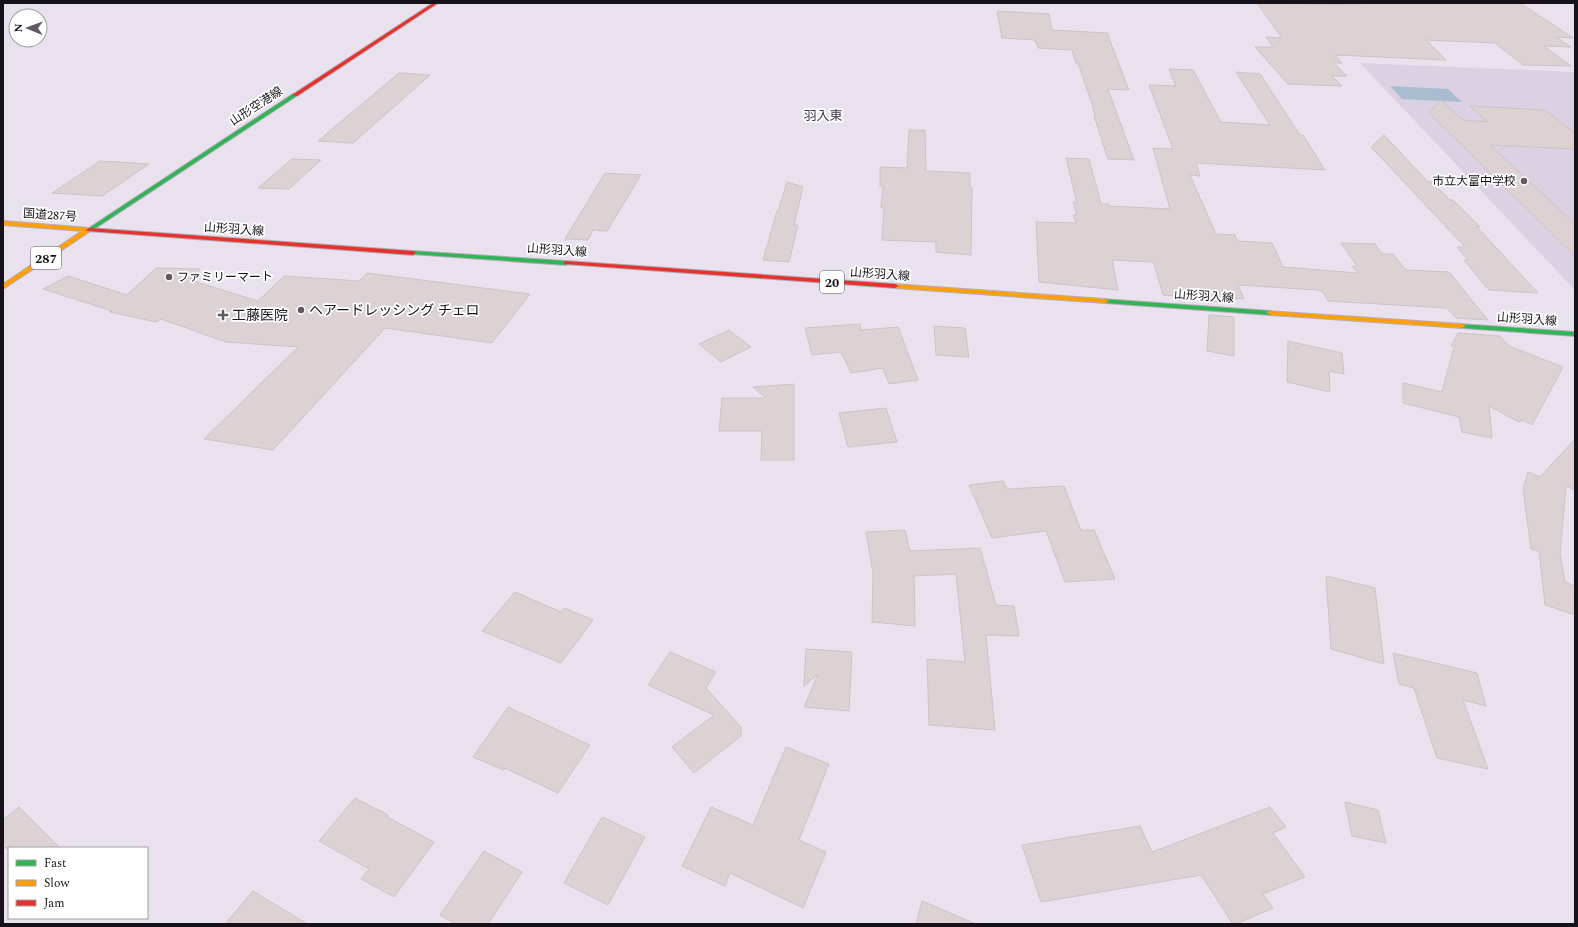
<svg xmlns="http://www.w3.org/2000/svg" width="1578" height="927" viewBox="0 0 1578 927" font-family="Spectral,'Noto Sans JP',serif">
<style>
.education{fill:#dcd1e2}
.water{fill:#aabdd0}
.building{fill:#dcd2d3;stroke:#ccc3c5}
.lines{fill:none;stroke-linecap:round;stroke-linejoin:round}
.fast-casing{stroke:#b4adb8;stroke-width:2}
.slow-casing{stroke:#b4adb8;stroke-width:2}
.jam-casing{stroke:#b4adb8;stroke-width:2}
.fast{fill:#30b455;fill-rule:evenodd}
.slow{fill:#ff9f0a;fill-rule:evenodd}
.jam{fill:#e5322d;fill-rule:evenodd}
.poi-dot{fill:#615a64;stroke:#fff;stroke-width:1.5}
.labels{text-anchor:middle;stroke-width:3.5;stroke-linejoin:round;paint-order:stroke}
.far-street-label{font-size:12px;fill:#17111a;stroke:#fff}
.far-poi-label{font-size:12px;fill:#17111a;stroke:#fff;text-anchor:end}
.far-neighbourhood-label{font-size:13px;fill:#44364a;stroke:#fff}
.shield{fill:#fff;stroke:#5d585f;stroke-width:1}
.shield-label{font-size:13px;font-weight:bold;fill:#17111a}
.poi-label{font-size:14px;fill:#17111a;stroke:#fff;text-anchor:start}
</style>
<rect width="100%" height="100%" fill="#eae1ee"/>
<path class="education" d="M1360 63 1575 72V290Z"/>
<path class="water" d="M1390 86 1448 89 1462 102 1402 99Z"/>
<path class="building" d="M1257 3 1362 5 1360 3H1520L1573 38 1556 37 1571 47 1544 46 1571 66 1523 65 1495 43 1426 40 1446 60 1335 55 1342 63H1334L1347 76H1332L1342 86 1288 84 1255 47H1273L1266 37 1282 38Z
M997 11 1049 14 1052 30 1107 33 1129 90 1108 89 1134 160 1108 159 1094 116H1095L1092 104 1078 63H1076L1072 50 1038 48 1035 40 1002 38Z
M1169 69 1193 70 1221 122 1270 125 1236 72 1260 74 1300 135H1303L1325 170 1196 163 1200 176 1190 175 1216 234 1235 235 1237 241 1272 243 1283 267 1358 273 1352 266H1357L1341 243 1375 244 1382 254H1393L1406 270 1449 272 1488 320 1456 318 1447 308 1328 301 1323 292 1317 290 1238 285 1244 299 1233 298V303L1209 301V299L1163 295 1154 264 1151 262 1112 260 1118 290 1039 282 1036 222 1076 223 1073 215H1077L1073 202 1077 203 1066 158 1089 159 1101 204H1108L1109 206 1170 209 1153 148 1173 149 1149 85 1176 86Z
M399 73 430 75 353 143 318 141Z
M1441 100 1463 120 1487 122 1470 106 1545 110 1575 133V149L1490 145 1575 224V256L1429 113Z
M909 130H925L926 171 970 173V187L972 188 971 255 936 252V242L882 240 884 208H881L883 186H880V167L907 168Z
M1384 135 1428 182H1432L1450 200H1453L1480 227H1477L1538 293 1489 290 1464 260H1468L1457 247H1465L1371 147Z
M292 159 321 160 289 189 258 188Z
M100 161 149 164 102 196 52 193Z
M605 173 641 175 607 231 593 230 588 240 565 239Z
M787 182 803 187 794 225H798L789 262 763 260 777 211H778Z
M156 268 200 269 190 280 258 301 284 276 359 281 367 273 530 294 492 343 385 328 273 450 204 439 298 347 226 342 161 319 156 322 110 312 112 311 43 289 68 276 127 295Z
M1209 315 1234 317V356L1207 351Z
M860 324 861 330 898 327 918 380 889 384 883 368 851 373 841 352 812 355 805 328Z
M934 326 965 328 969 357 936 355Z
M729 330 751 347 721 362 699 344Z
M1458 333 1500 336 1509 346 1563 367 1532 425 1523 420 1519 422 1489 406 1492 438 1462 432 1459 417 1403 403V383L1442 392 1454 347 1451 346Z
M1288 341 1342 353 1344 374 1329 371 1330 392 1287 382Z
M794 384V460H761L762 431H719L722 398H766L753 387Z
M886 408 897 442 848 447 839 413Z
M1575 439V490L1566 486 1560 554 1565 582 1575 586V615L1545 605 1539 551 1531 549 1523 489 1528 472 1540 477Z
M1003 481 1007 489 1064 486 1081 530H1094L1115 579 1065 582 1046 531 992 538 969 485Z
M905 530 910 551 980 548 996 605 1014 606 1019 636 986 635 995 730 929 725 927 659 965 662 956 574 914 576 915 626 872 622 873 573 866 532Z
M1326 576 1375 588 1384 664 1331 649Z
M515 592 561 612 564 608 593 620 561 663 482 631Z
M806 649 852 652 849 711 804 707 818 674 804 686Z
M670 652 716 672 706 688 741 727V736L694 773 672 747 714 715 648 685Z
M1393 653 1477 673 1486 706 1463 700 1488 769 1437 758 1414 688 1399 684Z
M508 707 590 745 558 793 505 768 504 770 473 757Z
M786 747 829 764 799 840 826 852 803 908 730 873 725 886 682 866 711 807 753 825Z
M355 798 388 815 387 817 434 842 394 897 361 879 369 869 319 841Z
M1345 802 1378 810 1386 843 1352 836Z
M19 807 60 848H3V820Z
M1270 807 1286 827 1273 833 1305 877 1263 894 1273 908 1236 924H1233L1201 875 1041 902 1022 845 1140 826 1152 852Z
M602 817 645 837 608 905 564 883Z
M484 851 522 872 488 924H456L440 915Z
M253 891 307 924H225Z
M922 901 976 924H916Z"/>
<g class="lines">
<defs>
<path id="fast" d="M293 94 298 95 91 231 86 230Z
M413 251 566 261 569 263 566 265 411 254V252Z
M1102 299 1271 311 1275 313 1271 315 1105 303 1101 301Z
M1459 324 1575 332V336L1462 328 1458 326Z"/>
<path id="slow" d="M3 221 89 228 92 230 3 289V284L82 231 3 225Z
M892 284 1105 299 1109 301 1105 303 895 288 891 286Z
M1268 311 1462 324 1466 326 1462 328 1271 315 1267 313Z"/>
<path id="jam" d="M433 3H438L297 96 292 95Z
M89 228 413 251 416 253 413 255 87 231 86 230Z
M566 261 895 284 899 286 895 288 564 264V262Z"/>
</defs>
<use href="#fast" class="fast-casing"/>
<use href="#slow" class="slow-casing"/>
<use href="#jam" class="jam-casing"/>
<use href="#fast" class="fast"/>
<use href="#slow" class="slow"/>
<use href="#jam" class="jam"/>
</g>
<g class="poi-dot">
<circle cx="1524" cy="181" r="4"/>
<circle cx="169" cy="277" r="4"/>
<circle cx="301" cy="310" r="4"/>
<path d="M221 309h4v4h4v4h-4v4h-4v-4h-4v-4h4z"/>
</g>
<g class="labels">
<g class="far-street-label">
<text transform="translate(256 106) rotate(-33)" y="4">山形空港線</text>
<text transform="translate(50 215) rotate(4)" y="4">国道287号</text>
<text transform="translate(234 229) rotate(4)" y="4">山形羽入線</text>
<text transform="translate(557 250) rotate(4)" y="4">山形羽入線</text>
<text transform="translate(880 274) rotate(4)" y="4">山形羽入線</text>
<text transform="translate(1204 296) rotate(4)" y="4">山形羽入線</text>
<text transform="translate(1527 319) rotate(4)" y="4">山形羽入線</text>
</g>
<g class="far-poi-label">
<text x="1516" y="185">市立大富中学校</text>
<text x="177" y="281" text-anchor="start">ファミリーマート</text>
</g>
<g class="far-neighbourhood-label">
<text x="823" y="120">羽入東</text>
</g>
<g class="shield">
<rect x="31" y="247" width="30" height="22" rx="3"/>
<rect x="820" y="271" width="24" height="22" rx="3"/>
</g>
<g class="shield-label">
<text x="46" y="263">287</text>
<text x="832" y="287">20</text>
</g>
<g class="poi-label">
<text x="309" y="315">ヘアードレッシング チェロ</text>
<text x="232" y="320">工藤医院</text>
</g>
</g>
<rect width="1578" height="927" fill="none" stroke="#17111a" stroke-width="8"/>
<rect x="8" y="847" width="140" height="72" fill="#ffffff" stroke="#a2a0a3"/>
<rect x="16" y="860" width="20" height="6" fill="#30b455" stroke="#a2a0a3"/>
<text x="44" y="867" font-size="12" fill="#17111a">Fast</text>
<rect x="16" y="880" width="20" height="6" fill="#ff9f0a" stroke="#a2a0a3"/>
<text x="44" y="887" font-size="12" fill="#17111a">Slow</text>
<rect x="16" y="900" width="20" height="6" fill="#e5322d" stroke="#a2a0a3"/>
<text x="44" y="907" font-size="12" fill="#17111a">Jam</text>
<g transform="translate(28 28) rotate(271)"><circle r="19" fill="#ffffff" stroke="#a2a0a3"/>
<path d="M0-3L7 15L0 10L-7 15Z" fill="#615a64"/>
<text y="-6" font-size="11" font-weight="bold" text-anchor="middle" fill="#17111a">N</text>
</g>
</svg>
